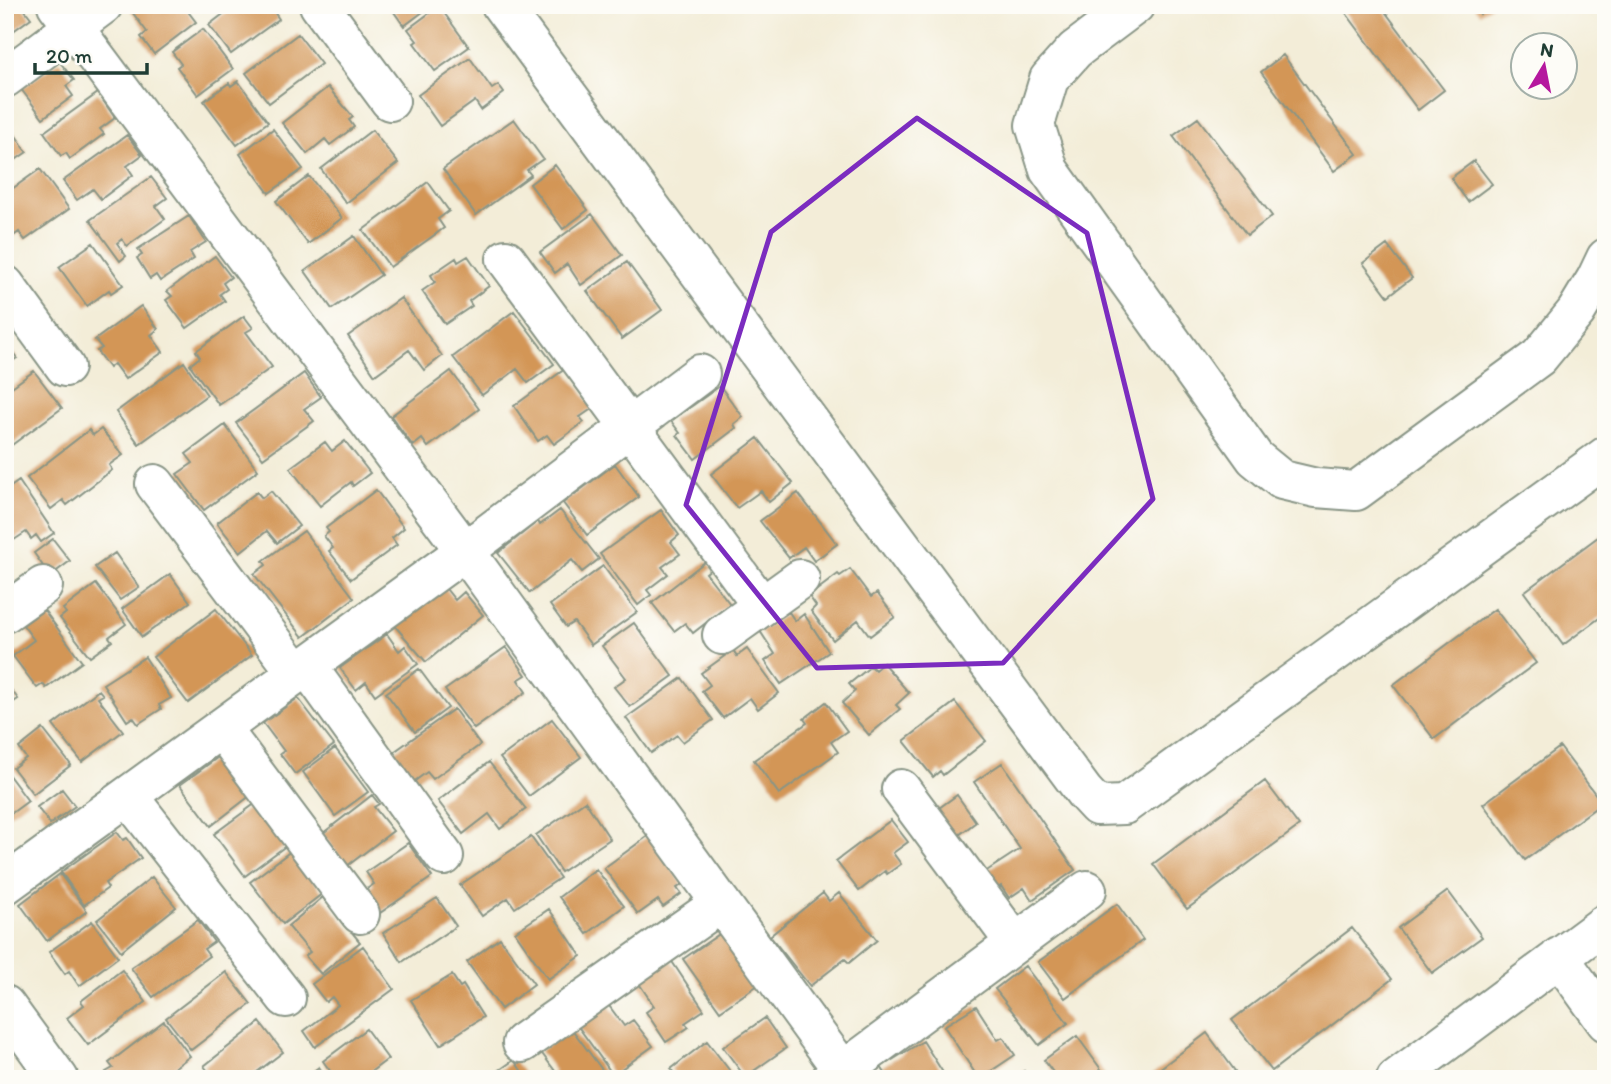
<svg xmlns="http://www.w3.org/2000/svg" width="1611" height="1084" viewBox="0 0 1611 1084" font-family="Itim,sans-serif">
<style>
.building{fill:#d39657}
.lines{fill:none;stroke-linecap:round;stroke-linejoin:round}
.minor-casing{stroke:#899586;stroke-width:42}
.minor{stroke:#fff;stroke-width:38}
.marked{fill:none;stroke:#7b2cbf;stroke-width:5;stroke-linejoin:round}
</style>
<rect width="100%" height="100%" fill="#fdfcf7"/>
<filter id="ink" filterUnits="userSpaceOnUse"><feTurbulence type="fractalNoise" baseFrequency=".0143" numOctaves="2"/><feDisplacementMap in="SourceGraphic" scale="14" xChannelSelector="R" yChannelSelector="G"/><feConvolveMatrix kernelMatrix="1 2 1 2 8 2 1 2 1" color-interpolation-filters="sRGB"/></filter>
<filter id="wash" filterUnits="userSpaceOnUse"><feTurbulence type="fractalNoise" baseFrequency=".00686" numOctaves="4" result="noise"/><feDisplacementMap in="SourceGraphic" scale="28" xChannelSelector="R" yChannelSelector="G"/><feGaussianBlur stdDeviation="1.57" result="paint"/><feColorMatrix in="noise" values="0 0 0 0 0 0 0 0 0 0 0 0 0 0 0 0 0 1.4 0 .05"/><feComposite in="paint" operator="in"/></filter>
<g filter="url(#wash)">
<rect width="100%" height="100%" fill="#f3edd8"/>
<g id="blocks">
<path class="building" d="M5 5H21L31 18 5 37Z
M134 5H183L196 22 154 54 141 37 147 32 130 9Z
M235 5H269L279 19 231 54 209 25Z
M389 5H432L404 26Z
M1348 5H1380L1444 90 1418 110 1343 9Z
M1473 5H1492L1480 14Z
M439 6 469 47 435 71 414 43 417 41 408 29Z
M203 29 233 69 198 95 177 67 181 64 172 52Z
M298 34 321 64 269 103 246 73Z
M1283 55 1357 154 1334 171 1261 72Z
M470 58 492 89 498 85 504 93 481 110 475 101 440 126 418 95Z
M59 61 74 80 66 86 73 96 43 118 21 89Z
M238 81 268 122 237 145 204 101 229 83 231 86Z
M328 87 353 117 349 120 354 127 330 145 325 139 307 154 282 123Z
M98 93 115 118 100 129 104 134 70 159 66 153 61 156 44 132Z
M1198 118 1272 216 1247 235 1173 136Z
M514 119 543 159 527 170 531 175 476 215 443 169Z
M5 120 27 152 5 167Z
M273 129 303 169 269 193 240 154Z
M372 130 398 163 346 203 321 169Z
M127 135 142 155 127 166 133 175 101 199 93 189 77 200 63 181Z
M1474 161 1492 184 1468 202 1451 178Z
M555 165 588 210 563 229 530 184Z
M40 169 69 209 25 240 19 232 5 242V194Z
M309 176 342 218 308 244 276 201Z
M151 177 167 198 156 206 165 219 127 246 122 239 117 243 126 256 120 261 90 220Z
M428 182 449 211 438 219 444 228 390 267 363 230Z
M592 214 622 255 581 285 567 264 555 273 540 252Z
M189 216 206 242 190 252 194 259 160 281 156 275 150 279 137 258 142 255 138 249Z
M354 236 381 275 332 309 305 271Z
M93 243 123 285 111 293 109 290 87 306 59 267Z
M1387 245 1412 278 1388 296 1363 263Z
M215 256 231 277 223 283 227 289 220 294 225 301 187 328 166 300 172 296 167 291Z
M468 256 489 286 469 301 472 306 445 324 422 291 435 282 431 275 456 258 458 262Z
M627 262 662 310 622 339 587 291Z
M401 298 442 356 424 370 409 350 375 375 348 336Z
M141 306 158 329 151 335 163 352 125 379 114 364 109 368 97 351 102 348 95 340Z
M514 311 554 364 528 383 517 369 482 395 453 357Z
M244 316 253 328 246 332 272 367 219 405 190 365 200 357 196 351Z
M5 342 17 358 5 366Z
M184 362 207 395 139 444 116 412Z
M565 369 593 408 580 417 584 422 554 444 547 435 538 441 514 406Z
M34 371 62 408 5 450V392Z
M451 371 479 409 428 447 422 439 413 446 391 416Z
M304 373 321 397 304 409 314 421 263 458 236 423Z
M720 386 743 417 734 424 736 428 695 459 677 435 680 433 671 421Z
M225 425 258 470 204 510 177 474 193 463 186 454Z
M101 429 123 455 109 465 112 470 67 505 63 500 51 509 27 478 89 430 93 435Z
M758 438 793 483 769 502 761 491 737 508 711 474Z
M345 441 370 473 353 486 351 482 320 506 290 468 325 442 332 451Z
M615 464 639 497 587 535 563 503Z
M19 481 54 533 41 542 36 535 31 539 26 532 5 546V491Z
M376 490 404 528 392 538 397 545 351 579 329 551 333 548 324 536 329 532 326 528Z
M271 491 299 526 277 543 267 531 240 552 217 523 257 492 262 498Z
M798 493 837 544 814 561 804 547 789 558 760 521Z
M560 510 599 559 582 572 572 560 530 593 498 553 538 521 540 525Z
M661 510 679 535 671 542 680 554 662 567 668 574 647 590 651 595 638 605 600 554Z
M304 531 354 598 303 637 254 574 266 565 263 561Z
M1606 531V613L1563 645 1524 592Z
M53 539 70 561 50 576 34 553Z
M115 553 139 587 120 600 95 567Z
M706 561 712 568 706 573 730 604 693 633 685 623 674 631 652 603Z
M603 566 637 612 591 645 574 622 566 627 550 605Z
M850 569 871 597 877 593 895 617 870 636 858 620 833 640 811 611 816 606 809 596 838 574 840 576Z
M170 574 190 602 142 637 122 609Z
M96 584 126 624 109 637 112 641 90 657 60 618 66 613 63 609Z
M443 585 455 600 464 592 483 615 426 662 395 626Z
M216 609 252 655 188 703 153 657Z
M1495 609 1536 663 1434 739 1393 685Z
M44 610 82 662 46 688 43 684 37 688 13 656 34 640 23 625Z
M789 612 795 621 804 614 829 652 781 684 765 661 775 654 760 631Z
M634 623 673 676 630 707 614 687 626 678 602 646Z
M387 634 399 651 405 646 418 664 375 695 366 682 356 690 340 668Z
M506 647 526 675 518 680 526 692 474 729 445 690Z
M747 649 779 693 758 709 750 698 723 718 702 691 710 685 701 673 733 650 737 656Z
M145 657 171 698 159 705 161 709 138 724 133 717 127 721 103 684Z
M883 663 909 693 896 705 900 709 869 735 842 703 855 691 849 684 871 666 875 670Z
M419 669 448 708 415 732 386 693Z
M682 678 713 720 683 742 677 735 651 753 626 718Z
M5 681 18 699 5 708Z
M99 690 103 695 98 698 123 731 82 762 53 725Z
M298 698 334 745 295 774 280 754 284 751 263 723Z
M826 702 847 731 831 742 838 752 779 794 754 760 807 723 804 719Z
M955 702 986 741 943 775 940 771 933 777 904 741Z
M454 709 480 745 433 779 427 772 412 783 391 754Z
M552 719 581 757 529 796 500 758Z
M43 729 71 765 33 794 13 768 26 758 19 748Z
M1560 747 1602 803 1525 860 1483 804Z
M335 748 368 792 335 816 303 772Z
M221 755 251 795 211 826 180 785Z
M489 762 526 809 500 829 489 814 463 834 438 801Z
M1002 763 1075 870 1032 900 1024 888 1009 898 1001 886 990 894 979 876 1020 849 974 782Z
M5 770 28 801 5 818Z
M1265 781 1299 826 1187 909 1153 864Z
M62 789 75 806 50 824 37 807Z
M372 795 379 804 374 807 393 831 347 866 322 834Z
M957 795 976 822 955 838 935 811Z
M585 801 610 839 561 872 536 835Z
M256 803 287 845 245 876 214 834Z
M891 820 908 842 893 853 901 864 887 874 885 871 859 891 836 861Z
M117 832 123 840 127 838 141 858 105 883 108 888 84 905 61 872Z
M648 836 683 884 677 888 681 894 663 907 658 900 638 914 604 868Z
M531 837 560 878 515 908 508 898 482 916 460 885Z
M408 843 432 877 377 915 361 893 374 884 366 872Z
M291 851 323 893 283 924 250 882Z
M596 869 624 906 587 934 559 897Z
M60 874 87 911 47 941 20 904Z
M152 877 176 907 121 951 97 920Z
M1448 891 1482 937 1432 973 1398 928Z
M823 893 829 901 839 893 877 940 849 963 845 959 810 986 770 936Z
M323 897 360 942 321 974 305 956 310 952 288 926Z
M437 898 456 926 402 962 383 933Z
M1117 904 1143 940 1065 998 1038 962Z
M549 909 581 956 548 979 515 932Z
M198 920 214 942 204 949 209 956 153 997 131 968Z
M92 921 118 957 79 986 69 971 65 974 49 952Z
M1352 928 1392 979 1272 1071 1232 1020Z
M721 933 758 985 720 1011 683 959Z
M500 938 534 984 501 1009 467 962Z
M363 946 394 989 315 1047 304 1031 338 1005 332 997 326 1002 312 984Z
M669 957 704 1010 685 1023 689 1027 666 1042 646 1012 654 1006 636 979Z
M1025 966 1068 1023 1039 1045 995 989Z
M122 970 146 1002 88 1045 67 1018 84 1005 81 1001Z
M226 972 251 1004 191 1050 166 1018Z
M452 975 460 987 463 985 483 1017 440 1045 411 1000Z
M607 1003 624 1026 633 1020 653 1046 613 1075 577 1025Z
M976 1006 998 1040 1003 1037 1015 1055 979 1079 944 1026Z
M765 1018 786 1048 745 1077 723 1047Z
M164 1021 190 1056 159 1079H111L106 1072 113 1068 109 1063Z
M260 1022 283 1052 248 1079H214L204 1066Z
M571 1028 606 1075 601 1079 545 1077 555 1071 540 1051Z
M366 1029 388 1059 361 1079H336L323 1061Z
M1207 1033 1235 1071 1225 1079H1146Z
M1077 1036 1108 1079H1058L1044 1060Z
M707 1041 736 1079H678L671 1069Z
M923 1041 947 1079H889L881 1067Z
M514 1060 527 1079H487Z
M319 1067 327 1079H303Z
M1024 1071 1030 1079H1014Z"/>
</g>
</g>
<g filter="url(#ink)">
<use href="#blocks" fill-opacity="0" stroke="#899586" stroke-width="2"/>
<g class="lines">
<defs>
<path id="minor" d="M57 5 465 551 843 1071 831 1079
M319 5 390 101
M501 5 1084 792 1097 806 1124 805 1606 456
M1135 5 1075 50 1049 79 1035 125 1049 170 1255 458 1282 480 1316 488 1356 491 1539 357 1576 312 1596 279 1606 258
M5 78 103 5
M506 259 762 606
M5 285 65 367
M155 484 297 673
M5 613 43 586
M722 635 800 579
M307 666 444 856
M221 728 360 914
M901 789 1015 943
M128 796 286 998
M5 885 465 551 700 374
M1559 957 1606 1022
M5 1005 59 1079
M522 1043 721 903
M849 1079 843 1071 1087 890
M1396 1079 1606 923"/>
</defs>
<use href="#minor" class="minor-casing"/>
<use href="#minor" class="minor"/>
</g>
</g>
<path class="marked" d="M917 118 1087 233 1153 499 1003 663 817 668 686 505 771 232Z"/>
<rect width="1611" height="1084" fill="none" stroke="#fdfcf7" stroke-width="28"/>
<g transform="translate(1544 66) rotate(10)"><circle r="33" fill="#fdfcf7" stroke="#a4b0a9" stroke-width="2"/>
<path d="M0-5L12 26L0 18L-12 26Z" fill="#b5179e"/>
<text y="-10" font-size="19" font-weight="bold" text-anchor="middle" fill="#1f3d34">N</text>
</g>
<path d="M35 63v10h112v-10" fill="none" stroke="#1f3d34" stroke-width="3.5"/>
<text x="46" y="63" font-size="21" fill="#1f3d34" stroke="#fdfcf7" stroke-width="5" paint-order="stroke">20 m</text>
</svg>
